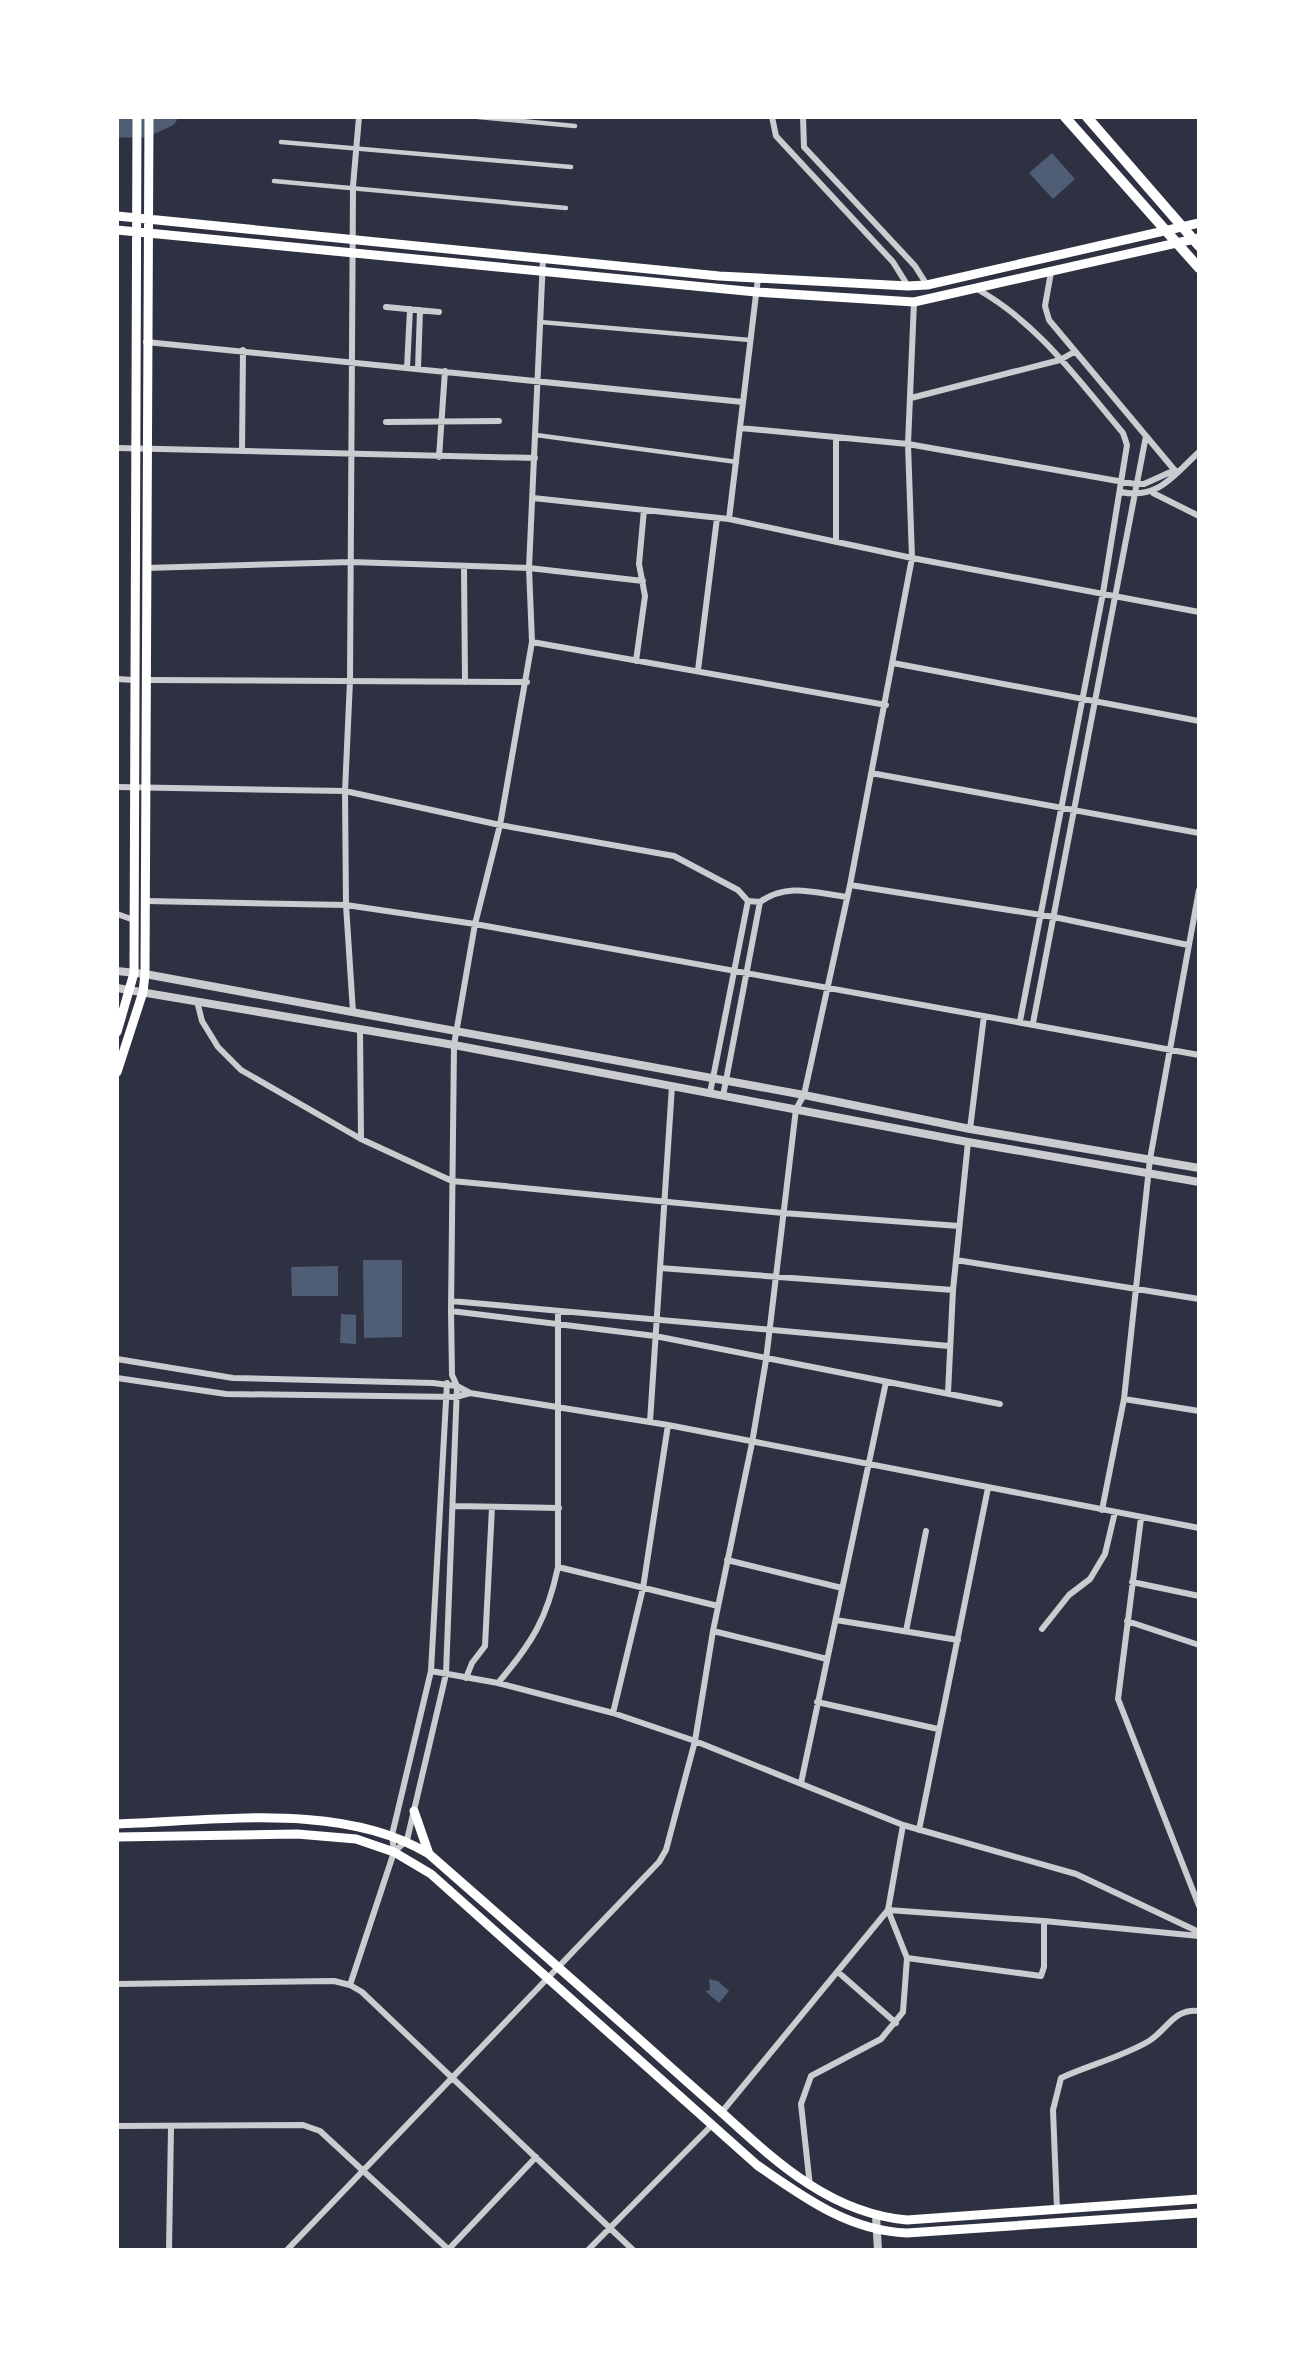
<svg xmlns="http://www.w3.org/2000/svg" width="1316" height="2367" viewBox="0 0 1316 2367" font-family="'PT Sans',sans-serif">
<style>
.water{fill:#4f5d75}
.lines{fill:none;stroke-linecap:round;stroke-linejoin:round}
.river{stroke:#4f5d75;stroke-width:19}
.pedestrian{stroke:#caccd0;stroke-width:4.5}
.minor{stroke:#caccd0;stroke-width:6}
.tertiary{stroke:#caccd0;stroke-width:8}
.secondary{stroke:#fff;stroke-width:9}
.primary{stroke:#fff;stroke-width:10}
</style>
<rect width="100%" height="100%" fill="#2d3142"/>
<path class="water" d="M1052 153 1075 179 1053 199 1029 173Z
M363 1260H402V1337L364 1338Z
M338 1266V1296H292L291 1267Z
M341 1314 356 1315V1344L340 1343Z
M709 1979 718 1981 729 1991 719 2003 705 1991 710 1990Z"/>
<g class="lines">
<path class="river" d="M117 128H144L168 117"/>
<path class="pedestrian" d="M478 117 575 126
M281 142 571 167
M274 181 566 208
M540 322 750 340
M536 435 737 462"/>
<path class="minor" d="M772 117 776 136 893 262 908 286
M803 117 804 147 915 266 927 285
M1051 272 1045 306 1049 320 1177 473
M977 289C1038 323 1078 380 1123 433L1127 445 1103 593 1020 1021
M386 307 439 312
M146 342 743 402
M407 368 410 309
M418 369 420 310
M911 398 1060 360 1074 352
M386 422 499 421
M740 428 908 444 1135 484H1144L1175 470
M836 437V542
M117 448 535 458
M242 451 243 350
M439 457 445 371
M1121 492C1158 500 1174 475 1199 452
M1153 493 1199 516
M533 498 729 519 912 558 1199 612
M729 519 758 278
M464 566 465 682
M146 568 351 562 529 568 643 581
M532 642 886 705
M636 661 645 596 639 564 644 510
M893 663 1199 721
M698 670 717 518
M117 679 134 680
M147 680 527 682
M871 773 1199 833
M117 787 345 791 500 825 674 856 738 890 748 901 760 902C788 882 815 893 847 897
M850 885 1054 917 1188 945
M146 901 346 905 475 924 1199 1055
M117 914 134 920
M197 1001 202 1021 218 1047 241 1070 361 1139 452 1181 783 1213 959 1226
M353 1012 346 905 345 791 350 681 353 186 359 117
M1033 1023 1146 436
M360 1029 361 1139
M710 1093 748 901
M723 1096 760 902
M970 1129 984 1016
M956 1260 1199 1299
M660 1268 953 1290
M451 1301 949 1346
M451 1311 655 1336 1000 1404
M117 1359 233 1378 433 1383 457 1386 470 1393 668 1425 1199 1528
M117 1378 226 1394 456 1397 470 1393
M948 1393 953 1290 968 1142
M1124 1399 1199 1411
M650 1422 672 1086
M454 1506 559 1508
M1102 1510 1124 1399 1150 1159 1199 890
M1141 1518 1118 1699 1199 1906
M727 1560 842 1588
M558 1567 718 1606
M1132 1582 1199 1596
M836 1620 958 1640
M1127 1621 1199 1645
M1042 1629 1069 1595 1090 1579 1105 1554 1115 1512
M713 1631 827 1659
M906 1631 926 1531
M431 1671 498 1683 613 1713 695 1741 903 1825 1076 1874 1199 1932
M466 1678 472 1663 485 1646 492 1507
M498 1683C532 1643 547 1619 558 1567V1311
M817 1702 938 1729
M613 1713 643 1588 668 1425
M801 1783 886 1382
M919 1830 988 1488
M394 1852 407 1840 446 1674 457 1386 452 1375 451 1311 454 1045 475 924 500 825 532 642 529 568 543 259
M907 1958 1041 1976 1044 1967V1921
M838 1972 896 2023
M117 1984 334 1981 350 1985 362 1992 633 2250
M350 1985 394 1852 392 1835 431 1671 447 1383
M721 2113 888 1910 1044 1921 1199 1936
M117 2126 303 2125 320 2131 449 2250
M810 2186 801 2104 811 2076 881 2039 903 2012 907 1958 888 1910 903 1825
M1057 2209 1053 2110 1061 2078C1089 2065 1122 2057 1149 2041 1168 2029 1174 2008 1199 2011
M169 2250 171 2127
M287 2250 659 1862 666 1850 695 1741 713 1631 752 1443 766 1360 796 1109 804 1095 850 885 912 558 908 444 914 302
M448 2250 536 2157
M588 2250 712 2125"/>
<path class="tertiary" d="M117 971 145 974 804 1095 970 1129 1199 1168
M117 988 454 1045 968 1142 1199 1182
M876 2216 878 2250"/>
<path class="secondary" d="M117 216 719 276 908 286 927 285 1199 223
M117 230 756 292 914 302 1199 238
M117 1032 134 973 137 117
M117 1072 143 992 145 974 149 117
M414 1811 429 1854
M117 1824C215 1821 343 1801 429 1854 495 1912 562 1970 628 2029 658 2056 688 2083 719 2110 774 2160 829 2213 907 2220L1199 2199
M117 1837 297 1834 356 1839 394 1852 431 1874 757 2165C803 2197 849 2231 907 2233L1199 2213"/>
<path class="primary" d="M1065 117 1199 268
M1087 117 1199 246"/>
</g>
<rect width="1316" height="2367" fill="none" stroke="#ffffff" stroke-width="238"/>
</svg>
